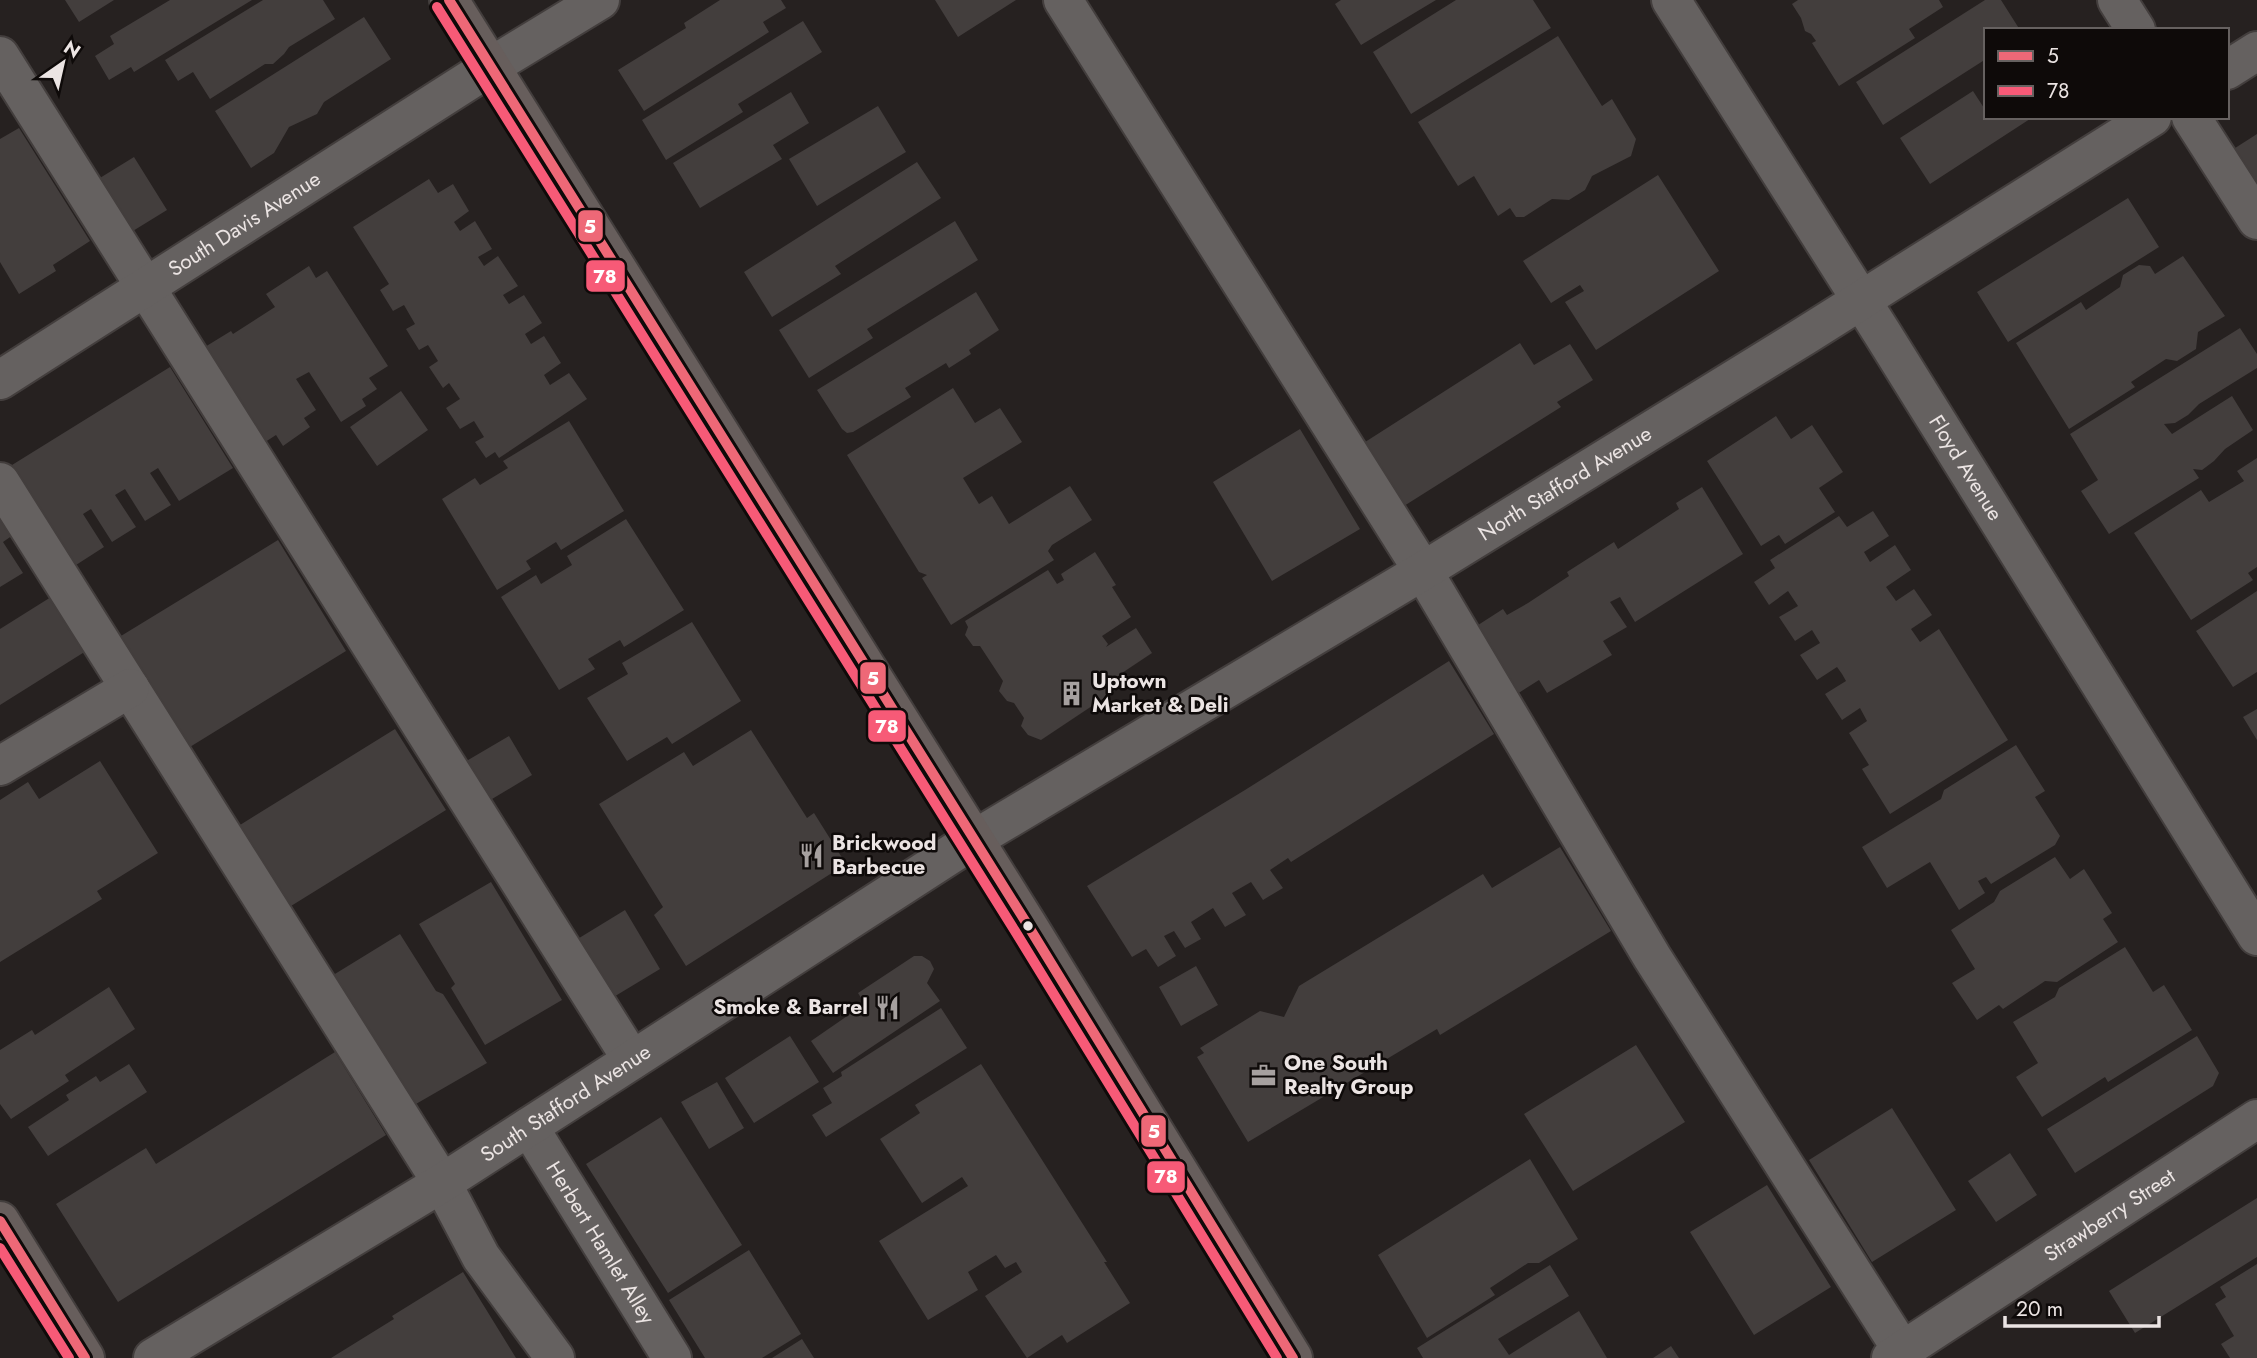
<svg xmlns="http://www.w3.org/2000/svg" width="2257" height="1358" viewBox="0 0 2257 1358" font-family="Jost,sans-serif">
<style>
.building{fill:#433e3d}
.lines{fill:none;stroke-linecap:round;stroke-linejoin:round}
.minor-casing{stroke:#433e3d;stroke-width:42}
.major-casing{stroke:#433e3d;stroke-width:42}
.minor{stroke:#656160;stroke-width:38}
.major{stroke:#675e5c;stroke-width:38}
.bus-1-casing{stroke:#0e0a09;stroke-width:16}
.bus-2-casing{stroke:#0e0a09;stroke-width:16}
.bus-1{stroke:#ee6877;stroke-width:10}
.bus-2{stroke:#f75a77;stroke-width:10}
.bus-dot{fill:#ebe4e3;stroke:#0e0a09;stroke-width:2.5}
.labels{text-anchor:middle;stroke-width:5;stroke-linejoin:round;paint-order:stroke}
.street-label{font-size:21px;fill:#ebe4e3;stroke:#0e0a09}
.poi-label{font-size:21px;font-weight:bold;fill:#ebe4e3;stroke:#0e0a09;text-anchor:start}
.line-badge{stroke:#0e0a09;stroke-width:2.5}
.badge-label{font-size:19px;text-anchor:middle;font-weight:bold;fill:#fff}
</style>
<rect width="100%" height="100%" fill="#262120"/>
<path class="building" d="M65 0H114L79 22Z
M170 0H252L134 72 131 67 109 80 95 56 114 44 110 36Z
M263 0H323L335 19 289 47 284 54 273 64H265L210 99 193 72 178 81 165 60Z
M720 0H781L786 8 763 22 769 32 644 111 618 70 686 28 684 23Z
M935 0H1016L958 37Z
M1341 0H1436L1361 45 1335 4Z
M1456 0H1533L1551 28 1411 114 1373 52Z
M1798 0H1939L1943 7 1909 29 1915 38 1839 86 1812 43 1816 41 1811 34 1805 31 1801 18 1792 4Z
M1985 0H2001L2020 30H1986V59L1883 125 1856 82Z
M364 17 391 59 324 102 317 114 289 127 274 153 251 168 215 111Z
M803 21 822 52 738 104 743 112 666 160 642 120Z
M1558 36 1602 106 1612 99 1636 139 1631 156 1592 176 1585 190 1569 200 1552 199 1524 217H1516L1510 208 1498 216 1474 176 1458 186 1418 122Z
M1973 91 1984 108 1986 106V117H2033L1930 184 1900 138Z
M791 92 809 123 773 145 782 159 700 208 673 163Z
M878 106 906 152 817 206 789 159Z
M19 128 90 241 53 265 56 271 19 294 0 262V139Z
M2257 134V190L2232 150Z
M134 157 167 210 128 234 95 181Z
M917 162 941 198 835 266 841 274 772 317 744 272Z
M1658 175 1719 271 1596 350 1565 302 1584 291 1580 285 1551 303 1523 261Z
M429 179 438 193 453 184 469 211 454 222 460 231 475 221 492 249 478 257 484 266 498 256 518 286 503 295 509 304 524 295 542 323 525 334 531 344 544 336 561 363 544 375 550 385 569 373 587 399 499 458 495 452 486 458 475 442 484 437 474 421 460 429 446 408 460 399 449 383 443 388 429 367 438 361 428 345 419 350 406 329 415 324 404 305 393 311 380 290 389 284 353 227Z
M2128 198 2159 247 2008 342 1977 292Z
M955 221 978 260 867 329 873 338 809 378 779 330Z
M2183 256 2225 316 2198 332 2196 349 2177 361 2166 359 2131 382 2135 387 2069 429 2016 343 2081 302 2086 310 2120 287 2123 275 2139 265 2150 266 2155 274Z
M309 266 316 278 327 271 388 366 369 378 377 389 362 399 366 406 341 422 309 372 296 379 316 410 304 418 310 427 283 446 276 435 256 448 200 350 231 331 233 334 275 307 266 294Z
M976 292 999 330 969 350 971 354 949 368 946 363 905 388 911 397 853 432 847 433 842 429 817 390Z
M2240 328 2257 354V368L2199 404 2188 415 2175 423 2164 424 2172 434 2232 396 2253 430 2225 449 2214 461 2202 470 2193 469 2199 478 2109 534 2081 491 2098 480 2070 434Z
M1520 343 1534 365 1570 344 1593 380 1557 402 1561 407 1404 506 1362 444Z
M170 367 233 468 179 501 158 468 150 473 171 505 145 521 125 489 115 495 136 527 112 542 91 509 83 514 104 547 76 565 12 465Z
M953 388 975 423 1000 408 1022 442 963 478 979 504 992 496 1009 524 1070 486 1092 520 1052 545 1048 551 1054 560 951 625 922 578 927 575 919 572 847 455Z
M401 391 428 430 377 466 350 427Z
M1776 416 1791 439 1812 425 1843 472 1819 488 1835 512 1785 544 1779 535 1761 546 1707 461Z
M569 421 624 511 561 550 556 542 526 561 531 569 497 590 442 499 475 478 480 485 508 468 503 461Z
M1300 429 1360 529 1272 581 1213 482Z
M2257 458V567L2248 573 2253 580 2191 620 2134 533 2201 490 2209 502 2244 481 2237 471Z
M1702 487 1743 554 1635 622 1620 597 1610 602 1627 627 1603 641 1612 655 1547 693 1539 680 1517 694 1475 627 1503 609 1507 615 1528 603 1569 576 1567 572 1614 542 1618 549 1679 509 1676 503Z
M1873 511 1889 536 1864 552 1870 562 1895 545 1911 570 1886 587 1896 601 1914 589 1932 615 1911 629 1920 642 1939 629 2008 740 1890 814 1862 769 1869 765 1849 733 1867 721 1860 708 1842 720 1825 694 1846 681 1842 674 1837 667 1817 680 1800 655 1820 643 1812 630 1795 641 1779 617 1798 606 1788 591 1769 605 1754 582 1775 568 1770 560 1839 516 1847 527Z
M0 514 13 535 3 542 23 573 0 587Z
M626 519 684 610 624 647 620 640 588 659 595 669 559 690 501 597 536 575 541 584 572 565 567 556Z
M278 540 346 651 185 750 116 639Z
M1095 552 1116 585 1112 587 1131 617 1102 636 1108 644 1106 647 1136 628 1152 653 1122 673 1128 682 1041 740 1028 735 1021 726 1024 718 1014 703 1007 701 999 691 1003 681 980 646H973L965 635 968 627 965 621 1048 570 1057 584 1064 580 1061 574Z
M2257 591V672L2233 687 2196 631Z
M51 597 86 651 0 705V629Z
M692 622 741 701 672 744 667 737 627 761 587 698 628 674 622 663Z
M1449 661 1494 734 1291 862 1288 858 1270 870 1283 888 1263 900 1251 882 1232 893 1246 915 1225 927 1213 908 1191 922 1201 939 1185 948 1174 931 1164 936 1176 956 1158 967 1146 949 1132 957 1087 886 1245 790Z
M2257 709V740L2243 717Z
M395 729 446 810 291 906 240 825Z
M751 730 807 818 814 813 846 864 686 966 654 915 663 907 599 804 684 752 693 766Z
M509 736 532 775 487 802 463 763Z
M2016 745 2045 791 2035 797 2060 836 2055 845 1991 884 1986 877 1978 881 1985 893 1959 910 1930 862 1887 888 1862 847 1941 799 1944 790Z
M100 761 158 853 97 891 102 899 0 962V800L28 782 39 799Z
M1560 847 1611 931 1440 1035 1437 1029 1248 1142 1197 1057 1204 1053 1200 1048 1260 1011 1284 1017 1299 986 1483 874 1492 888Z
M2055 857 2070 879 2084 869 2112 913 2103 919 2118 942 2057 982 2045 981 2003 1009 1999 1005 1977 1020 1952 983 1975 969 1951 930 1994 902 2000 891Z
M491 882 562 1000 485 1045 451 988 455 984 419 924Z
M625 910 660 969 607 1001 571 943Z
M400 934 436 991 443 994 487 1063 409 1108 330 977Z
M2125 947 2153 992 2164 985 2192 1030 2108 1082 2105 1077 2042 1117 2016 1077 2038 1063 2013 1022 2055 997 2059 988Z
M914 956H922L930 961 934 969 927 983 940 1001 833 1073 811 1041 853 1012 851 1009 863 1001 858 993Z
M1196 966 1218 1005 1181 1026 1159 987Z
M109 987 135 1029 65 1075 69 1081 11 1119 0 1104V1050L32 1030 35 1035Z
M941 1008 967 1048 826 1137 812 1115 832 1103 823 1088 842 1076 841 1072Z
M790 1036 819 1082 754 1123 725 1078Z
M2197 1036 2219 1073 2213 1086 2075 1173 2047 1129Z
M1636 1045 1685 1122 1573 1191 1524 1114Z
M335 1052 386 1135 118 1302 56 1204 146 1148 156 1164Z
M129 1064 147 1092 48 1156 28 1127 69 1100 66 1095 96 1076 100 1082Z
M981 1064 1107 1262H1104L1130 1303 1067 1343 1062 1335 1027 1358 985 1296 1022 1272 1016 1262 1005 1268 996 1255 968 1272 978 1290 928 1320 879 1241 968 1186 962 1177 922 1203 880 1139 920 1113 915 1105Z
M717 1082 744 1128 709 1149 681 1102Z
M1892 1108 1956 1210 1872 1262 1809 1160Z
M661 1117 742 1245 668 1293 586 1164Z
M2010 1153 2037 1195 1996 1222 1968 1181Z
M1530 1159 1578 1239 1539 1263H1528L1490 1288 1495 1295 1427 1338 1378 1255Z
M1767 1185 1831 1287 1754 1335 1690 1232Z
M2257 1198V1257L2135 1333 2109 1291Z
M749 1250 801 1334 762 1358H705L669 1300Z
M2257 1264V1358H2230L2221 1344 2234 1336 2215 1304 2226 1297 2220 1287Z
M1550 1265 1569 1296 1498 1339 1509 1355 1579 1311 1607 1358H1423L1417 1348Z
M463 1272 516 1358H331L394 1319 392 1316Z
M802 1339 814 1358H772Z
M1671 1346 1679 1358H1653Z"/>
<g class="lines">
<defs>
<g id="minor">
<path d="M1063 0 1423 571 1652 957 1907 1358"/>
<path id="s1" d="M1671 0 1882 333 2257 936"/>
<path d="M2117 0 2136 30"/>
<path d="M0 56 632 1060"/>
<path d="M2227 70 2257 51"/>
<path d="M2191 117 2257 220"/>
<path id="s2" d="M0 380 490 67 600 0"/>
<path d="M0 482 442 1183 481 1257 555 1358"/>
<path d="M0 766 130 688"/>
<path id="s3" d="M529 1127 672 1358"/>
<path id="s4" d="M153 1358 442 1183 973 840 1423 571 1806 335 2152 117"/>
<path id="s5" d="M1891 1358 2257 1119"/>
</g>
<path id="major" d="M449 0 1027 924 1293 1358
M0 1221 85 1358"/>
</defs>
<use href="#minor" class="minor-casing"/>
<use href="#major" class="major-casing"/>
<use href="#minor" class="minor"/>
<use href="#major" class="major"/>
<defs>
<path id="bus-1" d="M449 0 1027 924 1293 1358
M0 1221 85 1358"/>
<path id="bus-2" d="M437 7 1015 931 1277 1358
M0 1248 69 1358"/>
</defs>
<use href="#bus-1" class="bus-1-casing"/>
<use href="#bus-2" class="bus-2-casing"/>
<use href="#bus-1" class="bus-1"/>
<use href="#bus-2" class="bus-2"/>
</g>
<defs>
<symbol id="building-bare" viewBox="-9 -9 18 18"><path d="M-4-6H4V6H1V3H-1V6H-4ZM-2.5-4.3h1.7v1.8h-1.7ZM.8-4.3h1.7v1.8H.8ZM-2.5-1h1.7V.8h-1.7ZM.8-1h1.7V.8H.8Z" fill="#a6a09f" stroke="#0e0a09" stroke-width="2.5" paint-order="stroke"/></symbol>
<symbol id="restaurant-bare" viewBox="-9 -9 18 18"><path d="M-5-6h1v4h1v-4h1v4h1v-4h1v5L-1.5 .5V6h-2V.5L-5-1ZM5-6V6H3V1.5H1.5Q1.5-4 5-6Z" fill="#a6a09f" stroke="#0e0a09" stroke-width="2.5" paint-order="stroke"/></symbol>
<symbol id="office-bare" viewBox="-9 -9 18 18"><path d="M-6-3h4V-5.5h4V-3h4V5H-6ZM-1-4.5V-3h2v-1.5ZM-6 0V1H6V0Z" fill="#a6a09f" stroke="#0e0a09" stroke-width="2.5" paint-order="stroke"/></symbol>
</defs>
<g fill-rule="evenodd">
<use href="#building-bare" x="1054" y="676" width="35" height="35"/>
<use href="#restaurant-bare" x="794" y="838" width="35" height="35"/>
<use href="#restaurant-bare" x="870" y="990" width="35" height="35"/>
<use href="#office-bare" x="1246" y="1058" width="35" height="35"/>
</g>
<circle class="bus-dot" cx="1028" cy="926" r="6"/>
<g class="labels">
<g class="street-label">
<text dy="7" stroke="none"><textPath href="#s2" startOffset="290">South Davis Avenue</textPath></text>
<text dy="7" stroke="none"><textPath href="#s1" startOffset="553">Floyd Avenue</textPath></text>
<text dy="7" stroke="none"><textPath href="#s4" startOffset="1661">North Stafford Avenue</textPath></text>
<text dy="7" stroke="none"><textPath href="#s4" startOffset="485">South Stafford Avenue</textPath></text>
<text dy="7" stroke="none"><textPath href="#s5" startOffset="261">Strawberry Street</textPath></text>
<text dy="7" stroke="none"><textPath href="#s3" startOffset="136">Herbert Hamlet Alley</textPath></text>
</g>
<g class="poi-label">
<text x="1092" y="688">Uptown<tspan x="1092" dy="24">Market &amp; Deli</tspan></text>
<text x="832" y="850">Brickwood<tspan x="832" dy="24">Barbecue</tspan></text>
<text x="868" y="1014" text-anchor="end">Smoke &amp; Barrel</text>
<text x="1284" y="1070">One South<tspan x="1284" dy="24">Realty Group</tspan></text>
</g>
</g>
<g class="line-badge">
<rect x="577" y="209" width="27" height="34" rx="7" fill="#ee6877"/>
<rect x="585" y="259" width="41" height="34" rx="7" fill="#f75a77"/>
<rect x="859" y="661" width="28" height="34" rx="7" fill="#ee6877"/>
<rect x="867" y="709" width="40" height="34" rx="7" fill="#f75a77"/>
<rect x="1140" y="1114" width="27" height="34" rx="7" fill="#ee6877"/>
<rect x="1146" y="1160" width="40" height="34" rx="7" fill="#f75a77"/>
</g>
<g class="badge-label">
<text x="590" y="233">5</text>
<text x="605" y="283">78</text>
<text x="873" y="685">5</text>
<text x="887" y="733">78</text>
<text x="1154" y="1138">5</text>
<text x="1166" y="1183">78</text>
</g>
<rect x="1984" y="28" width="245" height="91" fill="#0e0a09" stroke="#666160" stroke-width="2"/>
<rect x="1998" y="51" width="35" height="10" fill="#ee6877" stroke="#666160" stroke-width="2"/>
<text x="2047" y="63" font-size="21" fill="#ebe4e3">5</text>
<rect x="1998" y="86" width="35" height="10" fill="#f75a77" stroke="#666160" stroke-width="2"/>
<text x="2047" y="98" font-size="21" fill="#ebe4e3">78</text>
<g transform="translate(63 63) rotate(34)" stroke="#0e0a09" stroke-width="5" paint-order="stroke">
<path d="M0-5L12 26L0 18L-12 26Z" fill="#ebe4e3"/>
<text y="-10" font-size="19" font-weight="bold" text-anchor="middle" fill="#ebe4e3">N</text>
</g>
<path d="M2005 1316v10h154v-10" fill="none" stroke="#ebe4e3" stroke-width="3.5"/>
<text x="2016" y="1316" font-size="21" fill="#ebe4e3" stroke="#0e0a09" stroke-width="5" paint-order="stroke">20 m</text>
</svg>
